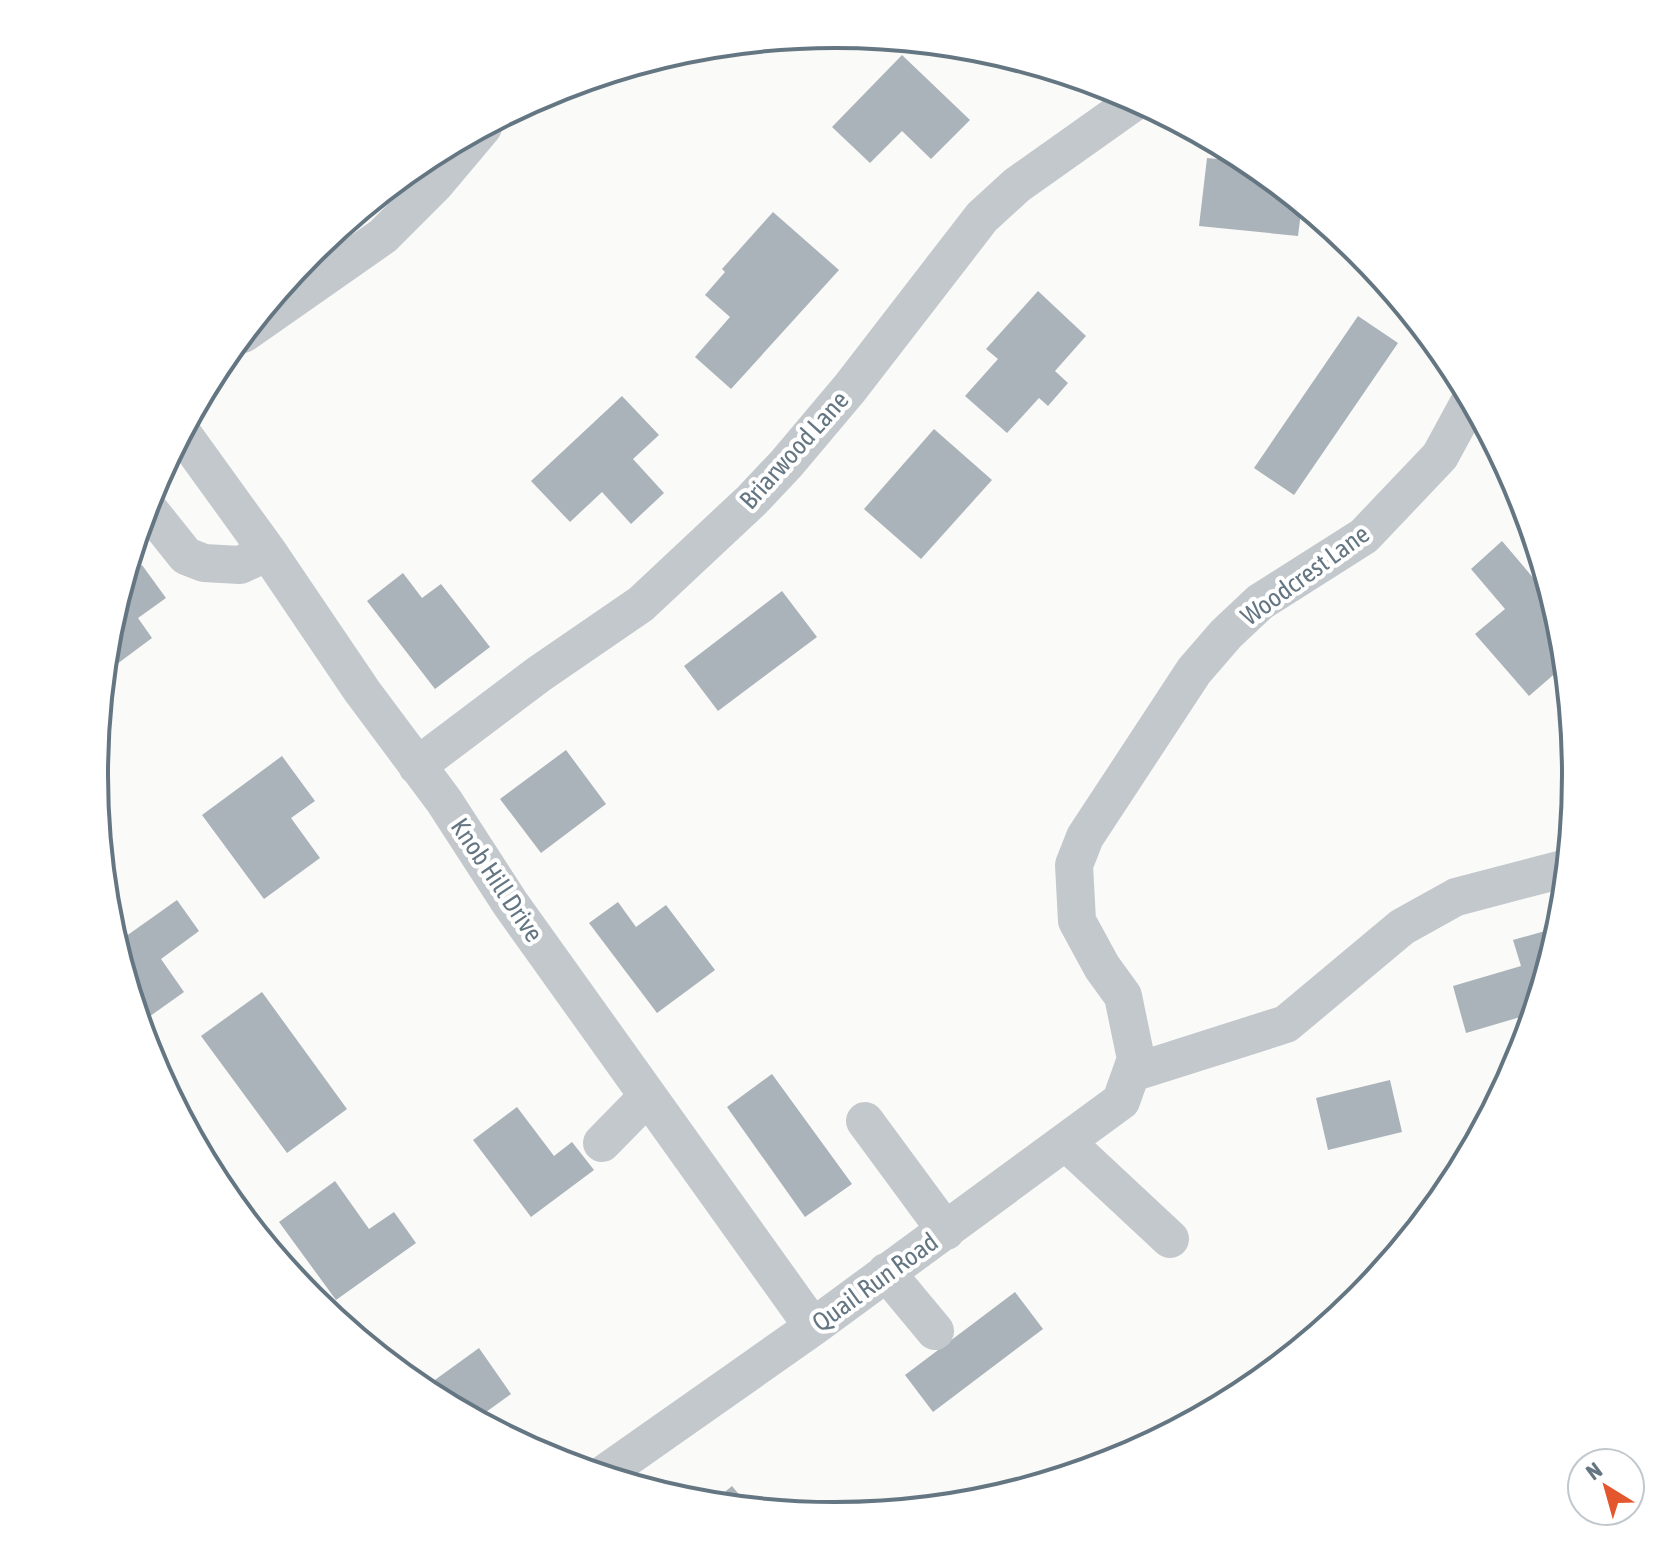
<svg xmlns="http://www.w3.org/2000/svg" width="1670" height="1551" font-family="'Asap Condensed',sans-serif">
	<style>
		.building { fill: #aab3b9 }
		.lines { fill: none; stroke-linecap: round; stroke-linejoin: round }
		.minor { stroke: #c3c8cc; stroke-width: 38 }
		.labels { text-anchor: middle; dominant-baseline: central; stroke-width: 8; stroke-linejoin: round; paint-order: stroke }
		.street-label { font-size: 26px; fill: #657683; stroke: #fff }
		.rim { fill: none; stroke: #657683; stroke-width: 4 }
	</style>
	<rect width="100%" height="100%" fill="#fafaf8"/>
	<path class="building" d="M902,55L970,120L931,159L902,131L870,163L832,127Z
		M1207,158L1251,162L1302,204L1298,236L1199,226Z
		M773,212L839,270L731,389L695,357L730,317L705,295L725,272L722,269Z
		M1038,291L1086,336L1055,371L1068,383L1048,406L1039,398L1007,433L965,396L998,359L986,349Z
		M1358,316L1398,343L1294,495L1254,468Z
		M622,396L659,435L633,459L664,493L631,524L602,492L570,522L531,481Z
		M934,429L992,480L921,559L864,509Z
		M1502,541L1553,601L1562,631L1566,664L1529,696L1475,634L1505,609L1471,569Z
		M142,565L166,598L138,618L152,638L113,667L105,656L108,630L124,579Z
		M403,573L422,598L441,584L490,647L435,689L367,601Z
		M782,591L817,637L718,711L684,666Z
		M566,750L606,804L541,853L500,799Z
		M282,756L315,801L291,818L320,858L264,899L202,815Z
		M177,900L199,931L161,959L184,992L139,1024L115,944Z
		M618,902L636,927L666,905L715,970L657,1013L589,923Z
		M1552,929L1556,942L1534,1013L1466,1033L1453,986L1521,966L1513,940Z
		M262,992L347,1109L287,1153L201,1036Z
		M772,1074L852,1184L805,1217L727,1107Z
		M1390,1080L1402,1132L1328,1150L1316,1098Z
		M517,1107L554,1156L572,1142L594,1170L531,1217L473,1140Z
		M335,1181L369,1229L394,1212L416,1243L336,1300L279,1222Z
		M1015,1292L1043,1329L933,1412L905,1375Z
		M479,1348L511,1394L475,1420L421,1390Z
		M732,1486L751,1509L709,1505Z"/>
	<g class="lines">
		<path class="minor" d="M243,334L383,236L435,184L483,127
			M182,433L268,552L362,691L444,801L510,903L813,1327
			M146,506L186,556L204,563L240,565L268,552
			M417,766L539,674L641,604L752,500L786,464L850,388L982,217L1017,185L1137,100
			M1132,1073L1286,1024L1402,927L1456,897L1567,868
			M865,1121L946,1231
			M1066,1142L1170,1239
			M602,1143L648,1096
			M886,1272L935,1331
			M601,1476L813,1327L1121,1101L1136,1059L1123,996L1102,967L1077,921L1074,865L1085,837L1194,671L1226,634L1260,602L1364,536L1440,456L1471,399"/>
	</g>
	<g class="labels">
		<g class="street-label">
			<text transform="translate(794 450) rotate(-48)">Briarwood Lane</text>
			<text transform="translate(1305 575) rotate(-36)">Woodcrest Lane</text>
			<text transform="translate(497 880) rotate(56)">Knob Hill Drive</text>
			<text transform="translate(875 1282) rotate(-36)">Quail Run Road</text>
		</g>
	</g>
	<path d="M0 0H1670V1551H0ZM108 775a727 727 0 1 1 1454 0a727 727 0 1 1-1454 0Z" fill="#fff" fill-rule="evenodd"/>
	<path class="rim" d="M108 775a727 727 0 1 1 1454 0a727 727 0 1 1-1454 0Z"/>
	<g transform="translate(1606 1487) rotate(323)"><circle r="38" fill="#ffffff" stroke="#c1c8cd" stroke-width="2"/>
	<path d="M0-6L14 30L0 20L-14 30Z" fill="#e4572e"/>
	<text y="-12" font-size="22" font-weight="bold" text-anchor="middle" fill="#657683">N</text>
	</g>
</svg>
